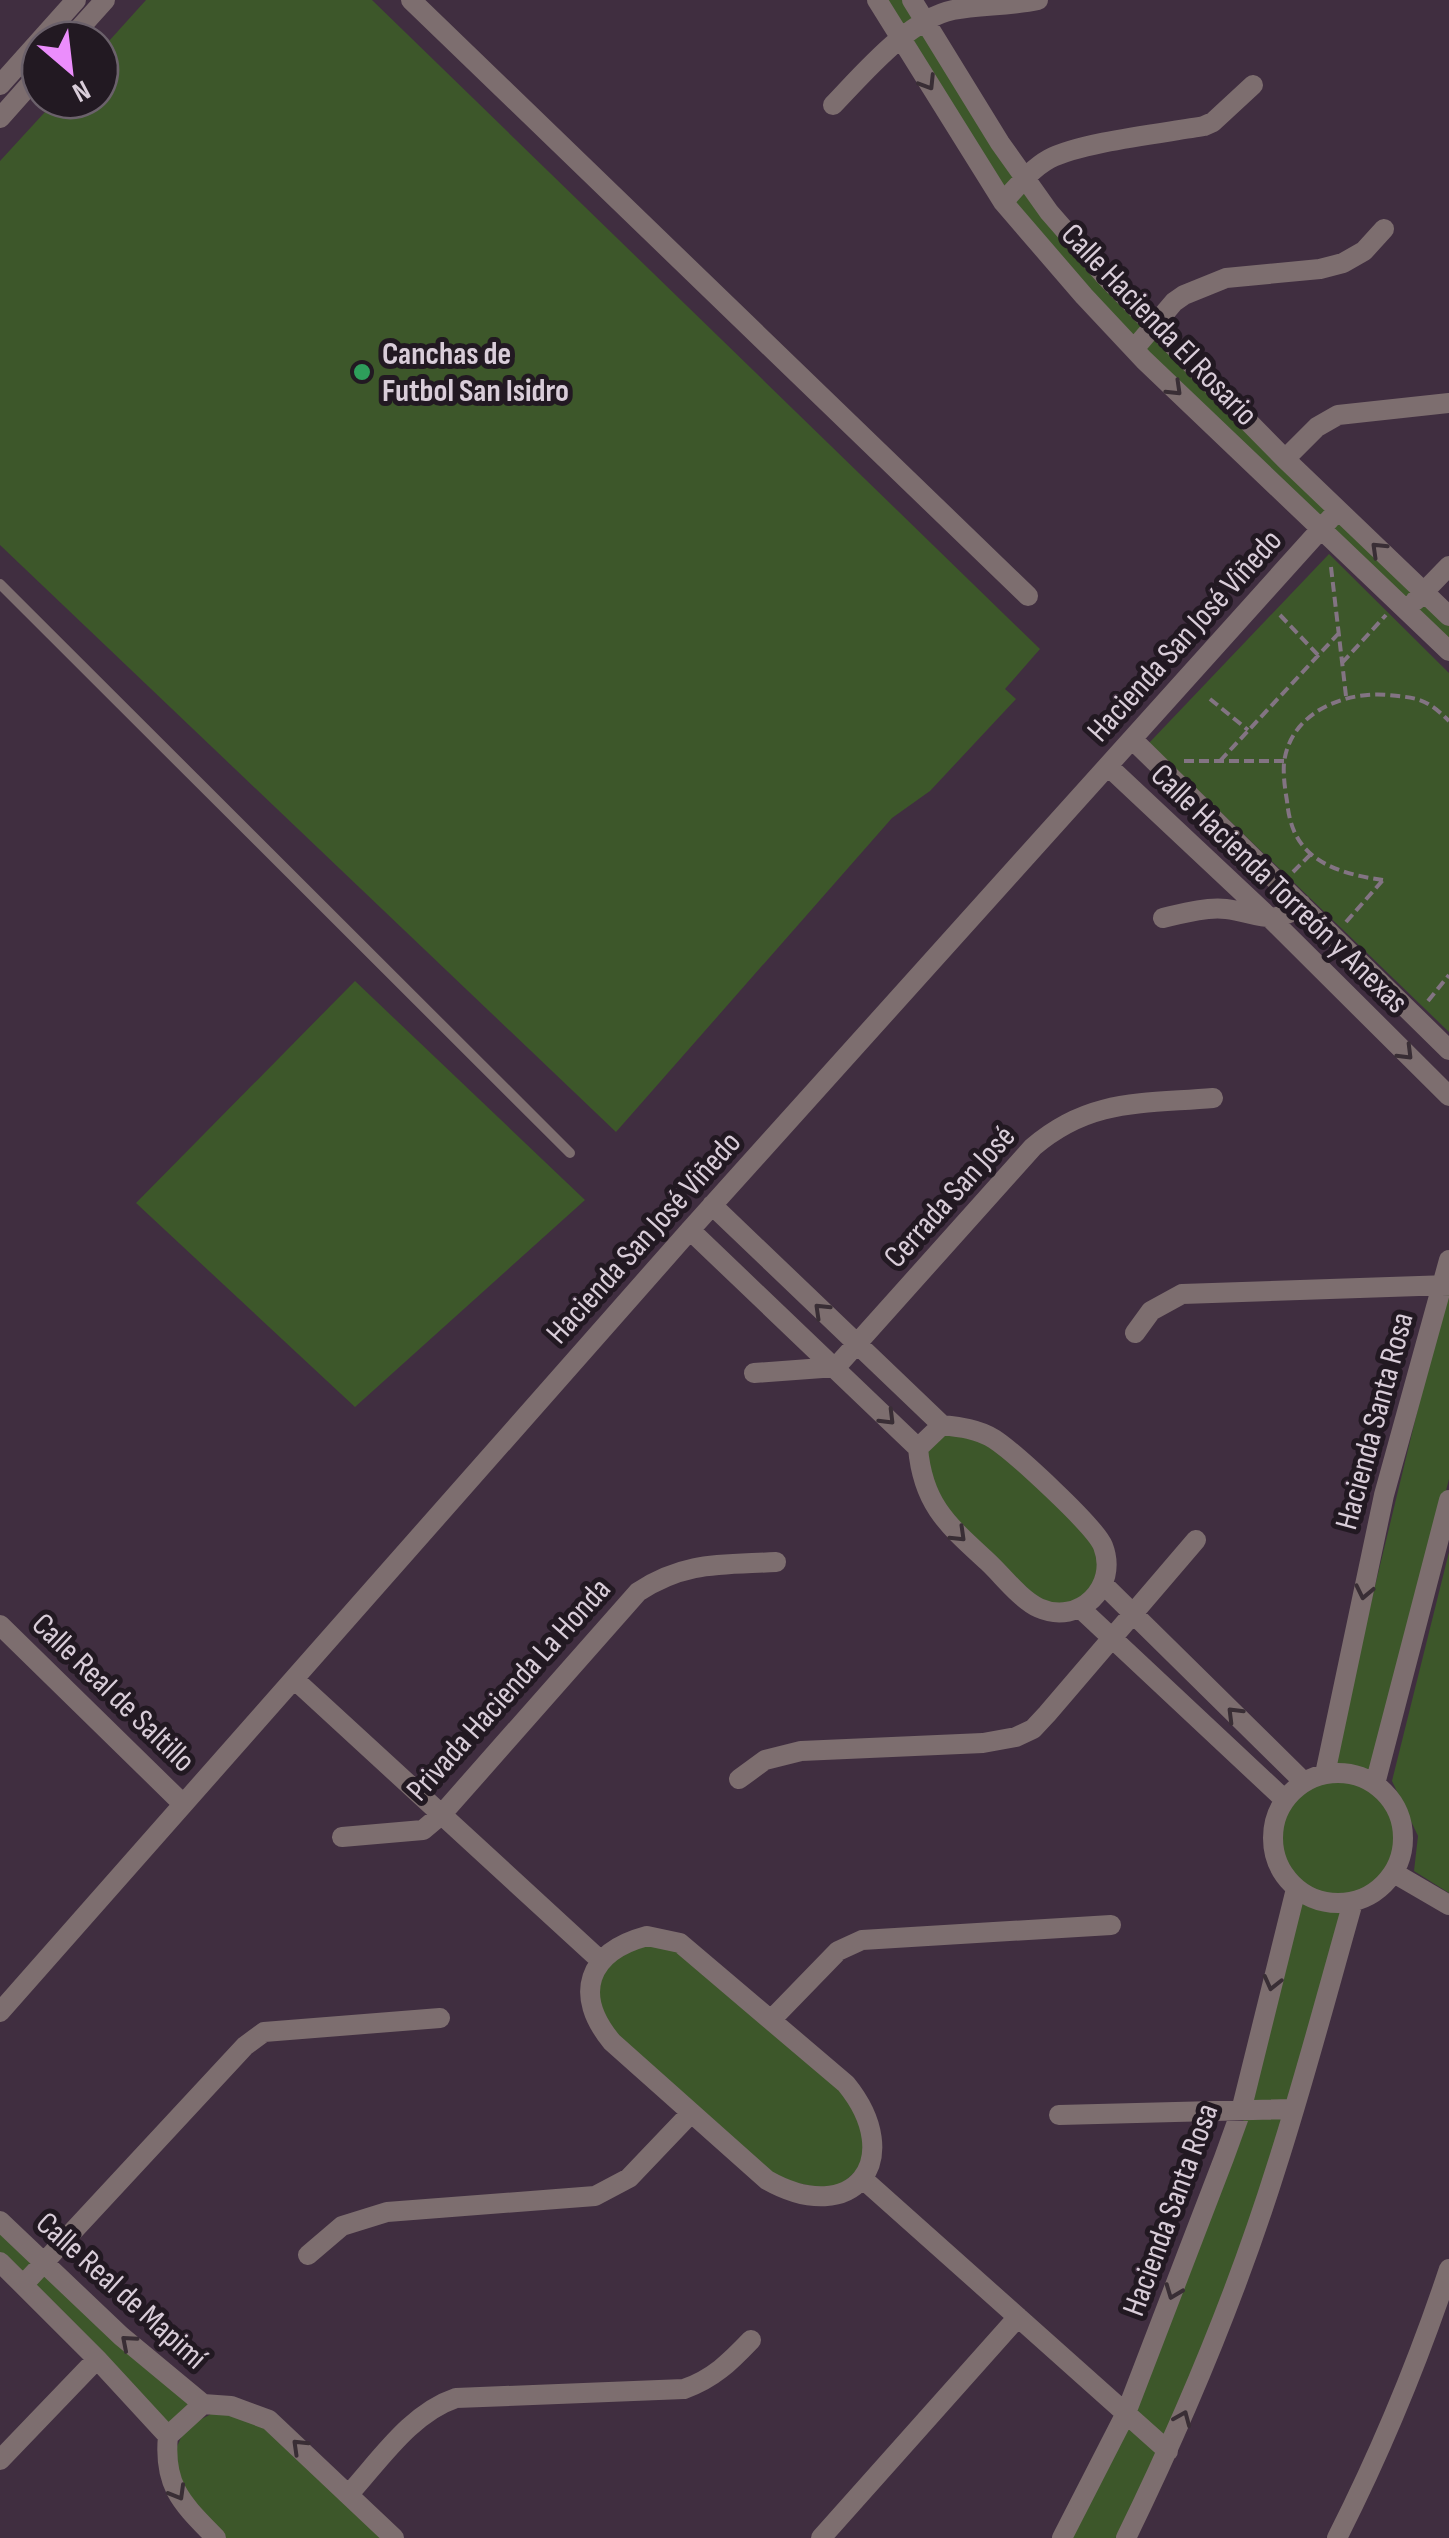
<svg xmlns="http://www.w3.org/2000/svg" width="1449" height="2538" font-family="'Sofia Sans Condensed',sans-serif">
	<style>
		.green { fill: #3d572a }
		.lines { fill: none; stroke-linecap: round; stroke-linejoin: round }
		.path { stroke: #837483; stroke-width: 4; stroke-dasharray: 10 5; stroke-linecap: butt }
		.lane { stroke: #7d6e6f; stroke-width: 10 }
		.street { stroke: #7d6e6f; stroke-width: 20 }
		.oneway { stroke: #392e35 }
		.leisure-dot { fill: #2e9e5b; stroke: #221922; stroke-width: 4 }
		.labels { text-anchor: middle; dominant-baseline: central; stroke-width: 10; stroke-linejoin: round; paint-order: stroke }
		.street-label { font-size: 32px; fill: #d9cdd9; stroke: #221922 }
		.poi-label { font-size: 32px; font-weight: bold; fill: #d9cdd9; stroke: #221922; text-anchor: start }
	</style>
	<rect width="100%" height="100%" fill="#402e40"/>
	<path class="green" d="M146,0H372L1040,649L1005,689L1016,699L930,791L892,818L616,1132L0,545V161L56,100H100V51Z
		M881,0H908L1017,178L1449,622V644L1144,352L1022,219Z
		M1329,554L1449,673V1032L1149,743Z
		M355,981L585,1200L355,1407L136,1203Z
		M1449,1280V1479L1373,1776L1344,1766L1331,1768Z
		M960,1432L994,1443L1102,1552L1100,1580L1076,1604L1040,1603L935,1499L925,1451L939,1436Z
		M1449,1552V1893L1414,1871L1418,1836L1392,1781Z
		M1281 1839a59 59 0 1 1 118 0a59 59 0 1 1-118 0Z
		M1299,1897C1315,1905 1329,1913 1347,1907L1288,2103L1248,2106Z
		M626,1946L677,1947L845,2089L864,2114V2163L835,2191L769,2177L599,2018L598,1976Z
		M1286,2114L1226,2297L1167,2443L1134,2411L1244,2119Z
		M0,2216L194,2402L166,2428L0,2256Z
		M215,2412L269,2424L388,2538H223L185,2500L173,2455L186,2427Z
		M1128,2420L1162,2452L1118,2538H1066Z"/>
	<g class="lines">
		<path class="path" d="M1331,567L1346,696
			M1280,615L1318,655
			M1342,663L1386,615
			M1210,699L1248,730
			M1184,761H1284
			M1220,761L1338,634
			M1293,872L1311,854
			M1383,880C1359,877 1330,870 1312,855C1295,841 1289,822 1287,801C1285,789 1283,775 1284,763C1290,712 1345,691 1388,695C1419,698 1427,699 1449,721
			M1346,922L1383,880
			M1428,1001L1449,975"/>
		<path class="lane" d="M0,584L570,1153"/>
		<path class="street" d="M411,0L1028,596
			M877,0L1003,202L1084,296L1144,360L1449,651
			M912,0L1000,143L1049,212L1104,275L1285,459L1449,616
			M69,40L105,0
			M0,85L76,0
			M833,105C863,74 909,19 953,10C981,5 1010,6 1038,0
			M0,118L40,73
			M1003,202C1017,187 1031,169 1049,159C1081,142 1165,133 1204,126L1213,122L1253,85
			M1134,349L1174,302L1184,295L1226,278L1320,269L1343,263L1364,251L1384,229
			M1285,459L1317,427L1338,415L1449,403
			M1415,601L1449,566
			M1133,740L1449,1050
			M1109,767L1272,920L1449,1096
			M1163,918C1184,913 1205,907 1226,909C1256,912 1276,929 1301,904
			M712,1205L942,1425C960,1427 978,1429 994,1439C1014,1452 1095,1526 1103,1546C1119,1587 1079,1626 1039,1608C1020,1599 1003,1576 988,1562C948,1525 923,1505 918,1448L942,1425
			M690,1230L918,1448
			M1135,1333L1151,1311L1182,1294L1449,1285
			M754,1373L836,1367L1033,1147C1090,1098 1143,1104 1213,1098
			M1104,1585L1304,1782
			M1081,1609L1285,1800
			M0,1625L183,1804
			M294,1679L601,1961
			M1273 1838a65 65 0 1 1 130 0a65 65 0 1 1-130 0Z
			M1325,1774L1384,1495L1449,1260
			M739,1779L765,1760L801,1751L983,1743L1016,1737L1033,1729L1047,1714L1196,1540
			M1375,1784L1449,1500
			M342,1837L423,1830L442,1814L638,1592C685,1561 722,1565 776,1562
			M1394,1873L1449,1905
			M647,1936L680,1943L846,2084C907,2159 854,2229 767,2180L612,2042C573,1995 587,1952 647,1936Z
			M0,2012L690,1230L1338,510
			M771,2020L838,1951L862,1940L1111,1925
			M1059,2115L1293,2109
			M863,2179L1168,2451
			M0,2221L121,2336L203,2404
			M308,2255L342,2226L387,2212L595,2196L629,2178L691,2113
			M0,2262L97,2359L168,2436
			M23,2285L245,2046L264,2032L440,2018
			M0,2460L97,2359
			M349,2494C380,2460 411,2413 456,2398L684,2389C713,2379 730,2362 751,2340
			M216,2538C183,2504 163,2487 168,2436L203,2404L231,2406L269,2420L394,2538
			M821,2538L1018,2317
			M1062,2538L1126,2413L1224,2158L1241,2111L1296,1889
			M1126,2538C1185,2417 1237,2293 1277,2165C1305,2078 1328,1990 1353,1902
			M1337,2538C1381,2451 1418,2362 1449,2269"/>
	</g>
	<defs><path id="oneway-chevron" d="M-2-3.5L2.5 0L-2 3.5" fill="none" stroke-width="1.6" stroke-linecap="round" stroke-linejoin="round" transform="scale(2.5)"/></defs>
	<g class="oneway">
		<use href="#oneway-chevron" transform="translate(928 83) rotate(58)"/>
		<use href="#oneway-chevron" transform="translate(1175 389) rotate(44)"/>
		<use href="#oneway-chevron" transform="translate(1378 549) rotate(-136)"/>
		<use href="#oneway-chevron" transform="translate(1406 1053) rotate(45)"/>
		<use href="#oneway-chevron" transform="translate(821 1310) rotate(-136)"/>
		<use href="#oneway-chevron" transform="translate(888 1418) rotate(45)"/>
		<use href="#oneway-chevron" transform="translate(959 1535) rotate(44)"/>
		<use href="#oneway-chevron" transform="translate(1364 1592) rotate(102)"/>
		<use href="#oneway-chevron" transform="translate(1234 1714) rotate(-135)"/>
		<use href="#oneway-chevron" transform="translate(1272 1983) rotate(104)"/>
		<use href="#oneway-chevron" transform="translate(1173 2292) rotate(111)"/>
		<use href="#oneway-chevron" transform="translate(128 2342) rotate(-139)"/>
		<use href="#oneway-chevron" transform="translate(1183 2418) rotate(-67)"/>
		<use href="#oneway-chevron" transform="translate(299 2446) rotate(-136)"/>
		<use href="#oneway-chevron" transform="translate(178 2493) rotate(60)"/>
	</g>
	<circle class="leisure-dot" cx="362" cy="372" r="10"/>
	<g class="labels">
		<g class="street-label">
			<text transform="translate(1159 325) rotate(46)">Calle Hacienda El Rosario</text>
			<text transform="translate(1185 636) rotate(-48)">Hacienda San José Viñedo</text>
			<text transform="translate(1279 889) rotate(44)">Calle Hacienda Torreón y Anexas</text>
			<text transform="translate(950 1197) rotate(-48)">Cerrada San José</text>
			<text transform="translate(644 1238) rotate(-48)">Hacienda San José Viñedo</text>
			<text transform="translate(1375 1421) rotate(-75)">Hacienda Santa Rosa</text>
			<text transform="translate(509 1690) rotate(-48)">Privada Hacienda La Honda</text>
			<text transform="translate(113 1693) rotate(44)">Calle Real de Saltillo</text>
			<text transform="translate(1171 2210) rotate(-70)">Hacienda Santa Rosa</text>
			<text transform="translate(121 2291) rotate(42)">Calle Real de Mapimí</text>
		</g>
		<g class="poi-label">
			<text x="382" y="354">Canchas de<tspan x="382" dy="37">Futbol San Isidro</tspan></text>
		</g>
	</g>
	<g transform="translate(70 70) rotate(152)"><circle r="48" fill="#221922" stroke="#6b616b" stroke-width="2.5"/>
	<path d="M0-8L18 38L0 25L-18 38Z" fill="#eb8dfc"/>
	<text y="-15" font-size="28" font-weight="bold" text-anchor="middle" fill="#d9cdd9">N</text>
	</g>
</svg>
